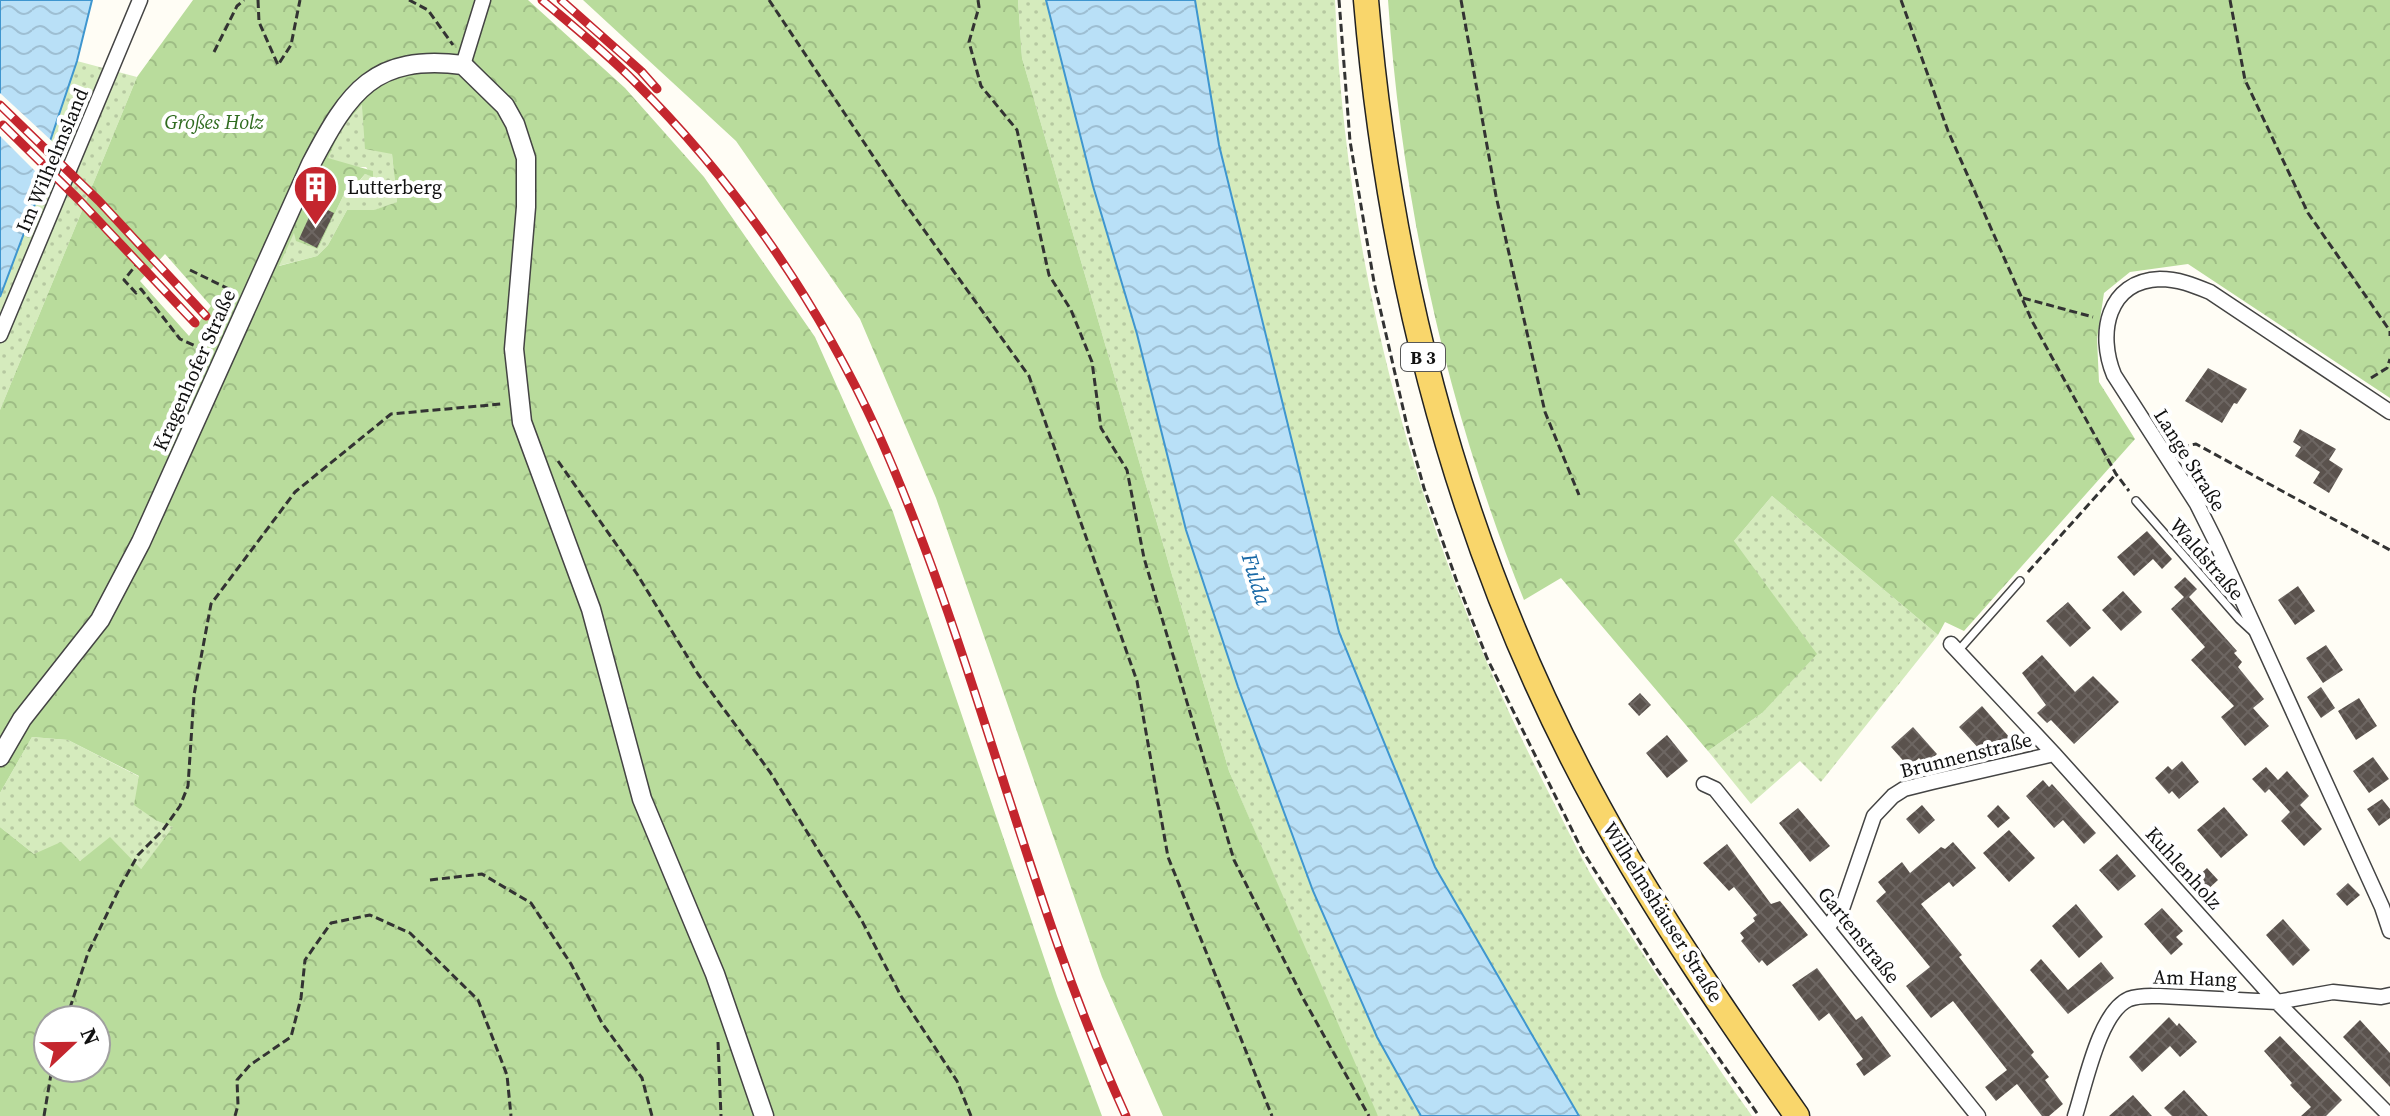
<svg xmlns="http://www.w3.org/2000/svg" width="2390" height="1116" font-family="'Source Serif 4',serif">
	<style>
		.grass { fill: url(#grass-dots) }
		.forest { fill: url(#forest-crowns); fill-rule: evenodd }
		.water { fill: url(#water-waves); stroke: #3f96cf; stroke-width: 2 }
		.pier { fill: #fffdf5 }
		.building { fill: url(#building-cross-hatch) }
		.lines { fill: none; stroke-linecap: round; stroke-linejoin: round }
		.service-casing { stroke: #444; stroke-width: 10 }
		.minor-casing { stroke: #444; stroke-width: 17 }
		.tertiary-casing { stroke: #444; stroke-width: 21 }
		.primary-casing { stroke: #222; stroke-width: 27 }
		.path { stroke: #333; stroke-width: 3; stroke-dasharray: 8 4; stroke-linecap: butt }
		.service { stroke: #fff; stroke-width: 7 }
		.minor { stroke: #fff; stroke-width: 14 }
		.tertiary { stroke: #fff; stroke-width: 18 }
		.primary { stroke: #f9d66b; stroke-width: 24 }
		.rail-casing { stroke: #c4262e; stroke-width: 9 }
		.rail { stroke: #fff; stroke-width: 6; stroke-dasharray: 18; stroke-linecap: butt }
		.labels { text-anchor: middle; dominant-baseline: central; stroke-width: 8; stroke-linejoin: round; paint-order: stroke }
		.shield { fill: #fff; stroke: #585858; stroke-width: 2 }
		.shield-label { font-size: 18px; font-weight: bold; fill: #111 }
		.park-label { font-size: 20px; font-style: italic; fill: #2f6b1f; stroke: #fff }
		.street-label { font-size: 20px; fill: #111; stroke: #fff }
		.poi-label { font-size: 20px; fill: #111; stroke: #fff; text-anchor: start }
		.water-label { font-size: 22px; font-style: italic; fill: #1768a6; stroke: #fff }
	</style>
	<defs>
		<pattern id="grass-dots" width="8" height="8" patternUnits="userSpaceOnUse" patternTransform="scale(2)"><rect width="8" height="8" fill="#d5ebbd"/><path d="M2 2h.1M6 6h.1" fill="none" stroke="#b6c8a1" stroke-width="1.8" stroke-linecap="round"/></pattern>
		<pattern id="forest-crowns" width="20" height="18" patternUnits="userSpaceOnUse" patternTransform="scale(2)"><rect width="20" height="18" fill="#b9dc9c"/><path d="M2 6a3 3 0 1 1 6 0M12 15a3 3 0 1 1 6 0" fill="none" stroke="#9ebc85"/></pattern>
		<pattern id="water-waves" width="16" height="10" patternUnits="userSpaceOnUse" patternTransform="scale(2)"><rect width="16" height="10" fill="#b9e0f7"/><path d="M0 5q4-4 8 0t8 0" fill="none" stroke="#9ebfd3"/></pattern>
		<pattern id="building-cross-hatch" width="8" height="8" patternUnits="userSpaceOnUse" patternTransform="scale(2)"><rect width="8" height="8" fill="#5a524d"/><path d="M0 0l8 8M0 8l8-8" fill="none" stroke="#6d6662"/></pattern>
	</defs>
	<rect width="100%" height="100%" fill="#fffdf5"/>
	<path class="grass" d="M1018,0H1046L1093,186L1137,334L1186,530L1313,891L1377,1037L1421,1116H1378L1372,1106L1229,771L1022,58Z
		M1195,0H1335C1346,278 1422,551 1551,797C1564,822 1576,848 1590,873C1607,901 1626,927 1643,954C1679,1009 1714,1063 1752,1116H1579L1435,867L1339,632L1219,145Z
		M77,61L137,77L0,410V297L38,196V177Z
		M363,104L392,154L397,202L375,210H347L328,245L317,256L278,266L294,232L318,249L346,190L352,191L365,174L372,176L366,167H353L327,158L341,129Z
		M1772,496L1938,635L1821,782L1800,761L1751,804L1708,751L1762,713L1734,541Z
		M32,737L68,740L140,777L157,821L174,827L141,869L34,854L0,827V793Z"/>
	<path class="forest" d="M193,0H528L625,88L704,177L815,337L893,512L1057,996L1102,1116H0V827L34,854L61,842L80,861L110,837L141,869L173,827L157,821L134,805L139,776L68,740L32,737L0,793V410L137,77ZM362,105L365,149L392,154L397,202L374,210H347L328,245L317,256L279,266L294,233L296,241L318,249L346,190L351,191L365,174L373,177V171L328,158L341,129ZM165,254L211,306L189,336L140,281ZM48,1020H96V1068H48Z
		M583,0H1018L1022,58L1229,771L1378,1116H1163L1102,977L936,498L860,319L736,141Z
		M1388,0H2390V398L2188,264L2130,272L2104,293L2097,339L2099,382L2135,439L1964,631L1945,622L1938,635L1772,496L1734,541L1817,654L1762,713L1708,751L1561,578L1524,600C1447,410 1402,204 1388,0Z"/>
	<path class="water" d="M0,0H92L77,61L38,177V196L0,297Z
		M1046,0H1195L1219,145L1339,632L1435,867L1579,1116H1421L1377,1037L1313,891L1238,687L1186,530L1137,334L1093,186Z"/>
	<path class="pier" d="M0,93L54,143L42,178L0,136Z"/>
	<path class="building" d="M315,204L334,213L317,248L299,239Z
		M2208,368L2247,389L2237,404L2234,403L2222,423L2185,401Z
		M2300,429L2336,449L2329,460L2343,469L2329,493L2313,483L2320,472L2295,456L2301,447L2293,442Z
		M2147,531L2172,559L2162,569L2153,559L2134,576L2117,557Z
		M2185,577L2197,589L2189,597L2237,651L2234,653L2242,662L2238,667L2264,699L2253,708L2269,726L2245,746L2221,717L2234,706L2191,660L2205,647L2171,609L2184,597L2174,587Z
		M2298,586L2315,611L2295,625L2278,600Z
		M2123,591L2142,612L2121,631L2102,610Z
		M2068,602L2091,628L2070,647L2046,621Z
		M2326,645L2343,670L2323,683L2306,658Z
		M2042,655L2075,692L2093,676L2119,702L2074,744L2051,720L2047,723L2037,713L2046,705L2022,673Z
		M2321,687L2335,708L2321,718L2307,697Z
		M1640,693L1651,705L1639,716L1628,704Z
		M2359,698L2377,726L2356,740L2338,711Z
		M1982,706L2010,738L1998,749L1992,743L1982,752L1959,727Z
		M1913,727L1937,754L1925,765L1919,758L1909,767L1891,747Z
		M1667,735L1688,761L1667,778L1646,753Z
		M2373,757L2389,779L2369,793L2353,771Z
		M2182,761L2199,782L2179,799L2172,791L2169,794L2155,778L2168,766L2172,770Z
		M2266,767L2278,780L2287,771L2309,796L2300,805L2322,829L2304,846L2281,821L2290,812L2269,789L2265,793L2252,779Z
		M2043,780L2049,787L2052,784L2096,833L2084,844L2063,820L2054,828L2026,796Z
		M2382,799L2390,809V818L2379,826L2367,809Z
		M1922,805L1935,820L1919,834L1906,819Z
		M1998,805L2010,818L1998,828L1987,816Z
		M2224,807L2248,835L2221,858L2197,830Z
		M1798,808L1830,846L1810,862L1779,823Z
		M2009,830L2035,858L2009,882L1983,853Z
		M1953,842L1976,868L1953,887L1949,882L1921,904L1962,955L1959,957L2034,1052L2031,1055L2049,1077L2045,1080L2063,1104L2049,1116H2042L2017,1084L1996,1101L1985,1087L2007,1070L1953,1001L1931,1018L1906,986L1930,967L1876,901L1886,892L1878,882L1902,862L1910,873L1941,847L1945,849Z
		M1727,844L1771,904L1780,901L1808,935L1767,966L1762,960L1759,963L1741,941L1744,938L1740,933L1755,921L1753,918L1757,915L1734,887L1729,891L1703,863Z
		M2117,854L2136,876L2118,891L2099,870Z
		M2207,868L2218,880L2206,891L2195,879Z
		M2348,883L2360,895L2347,906L2336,894Z
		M2076,904L2103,937L2079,958L2052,926Z
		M2162,908L2183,931L2176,937L2183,944L2171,955L2144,924Z
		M2283,919L2310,950L2293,966L2266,935Z
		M2041,959L2068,990L2101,962L2114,978L2068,1014L2030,970Z
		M1817,968L1856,1020L1862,1016L1891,1056L1864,1076L1856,1064L1863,1059L1829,1013L1819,1021L1792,985Z
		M2169,1017L2177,1026L2179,1023L2197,1042L2180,1057L2170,1046L2142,1072L2129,1057Z
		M2360,1020L2390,1053V1087L2343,1037Z
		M2280,1036L2342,1100L2326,1116H2301L2311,1107L2290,1085L2292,1083L2264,1051Z
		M2184,1090L2208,1116H2172L2164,1108Z
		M2133,1095L2152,1116H2109Z"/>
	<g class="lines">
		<defs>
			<path id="service" d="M2136,501L2239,619L2252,631
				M1958,651L2020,581"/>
			<path id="minor" d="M463,65L483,0
				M0,335L140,0
				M2390,412L2210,292C2193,285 2178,279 2160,279C2107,281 2097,334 2114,375L2197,504L2215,540L2382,907L2390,931
				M1951,644L2054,754L2277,1002L2390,1116
				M1704,784L1715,789L1978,1116
				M1828,927L1843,906L1874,816L1893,796L1904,789L1932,782L2054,754
				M2075,1116C2085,1086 2099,1012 2129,999C2139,995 2149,996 2160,996L2277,1002L2333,992L2381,997L2390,995"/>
			<path id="tertiary" d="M0,757L22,719L100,620L141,542L311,164C349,91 374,54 463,65L505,106L515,124L526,158V207L514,349L522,422L591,609L642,799L715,974L764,1116"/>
			<path id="primary" d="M1366,0C1390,284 1461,557 1599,808C1658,916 1727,1016 1797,1116"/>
		</defs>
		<use href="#service" class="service-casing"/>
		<use href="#minor" class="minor-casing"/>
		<use href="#tertiary" class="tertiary-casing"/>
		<use href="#primary" class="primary-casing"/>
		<path class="path" d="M258,0L259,22L278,65L291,45L300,0
			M409,0L428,10L453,45
			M769,0L901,198L1029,376L1137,681L1168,857L1272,1116
			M978,0L979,7L969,42L981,86L1017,130L1049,275L1071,310L1092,362L1101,428L1127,470L1144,558L1234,860L1304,1000L1369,1116
			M1339,0L1350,141L1374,282L1408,430L1424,488L1456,579L1487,658L1582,850L1656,968L1759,1116
			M1461,0L1496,196L1545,412L1579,495
			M1901,0L1948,131L2032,321L2116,474L2129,491
			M2230,0L2245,80L2308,213L2390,331V336
			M214,52L237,6L244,0
			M140,260L124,280L136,293L141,289L180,339L207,351
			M190,270L233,291
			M2023,298L2093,317
			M2371,378L2387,368L2390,359
			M2181,447L2196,444L2390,550
			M558,461L637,574L698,674L770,772L862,921L901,996L957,1081L971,1116
			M2028,572L2116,474
			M430,880L482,874L531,903L571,964L602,1023L642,1078L652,1116
			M66,1020L88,953L121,885L138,855L163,830L180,806L188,786L194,695L211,604L295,492L391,414L501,404
			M718,1042L721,1116
			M44,1116L52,1068
			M235,1116L238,1105L237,1080L250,1065L291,1037L301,998L305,960L331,923L370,915L410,933L478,1000L507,1075L511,1116"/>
		<use href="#service" class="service"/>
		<use href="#minor" class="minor"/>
		<use href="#tertiary" class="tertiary"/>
		<use href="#primary" class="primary"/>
		<defs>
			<path id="rail" d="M542,0C573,26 605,52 634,81C735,181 819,304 878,433C977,654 1025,895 1126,1116
				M561,0L641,71L657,89
				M0,105L99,201L206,316
				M3,125L79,200L195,323"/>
		</defs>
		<use href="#rail" class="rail-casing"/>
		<use href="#rail" class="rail"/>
	</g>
	<defs>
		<symbol id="building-pin" viewBox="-11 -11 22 30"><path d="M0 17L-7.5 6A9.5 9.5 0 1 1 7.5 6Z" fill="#c4262e" stroke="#fff"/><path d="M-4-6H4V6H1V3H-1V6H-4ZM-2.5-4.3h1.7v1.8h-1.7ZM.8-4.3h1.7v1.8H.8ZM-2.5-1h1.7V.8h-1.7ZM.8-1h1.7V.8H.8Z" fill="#fff"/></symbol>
	</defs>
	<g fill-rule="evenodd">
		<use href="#building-pin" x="290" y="162" width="51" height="69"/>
	</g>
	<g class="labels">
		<rect class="shield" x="1401" y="343" width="44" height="28" rx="6"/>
		<g class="shield-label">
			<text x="1423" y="357">B 3</text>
		</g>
		<g class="park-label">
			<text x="214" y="122">Großes Holz</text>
		</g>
		<g class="street-label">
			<text transform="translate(52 160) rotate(-67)">Im Wilhelmsland</text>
			<text transform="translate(194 370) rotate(-66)">Kragenhofer Straße</text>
			<text transform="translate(2190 460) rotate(58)">Lange Straße</text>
			<text transform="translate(2207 559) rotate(49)">Waldstraße</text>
			<text transform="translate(1966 755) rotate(-14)">Brunnenstraße</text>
			<text transform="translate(2184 868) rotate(48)">Kuhlenholz</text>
			<text transform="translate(1663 912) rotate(58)">Wilhelmshäuser Straße</text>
			<text transform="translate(1859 935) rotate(51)">Gartenstraße</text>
			<text transform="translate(2195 978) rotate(2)">Am Hang</text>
		</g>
		<g class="poi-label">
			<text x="347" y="187">Lutterberg</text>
		</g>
		<g class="water-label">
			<text transform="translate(1257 579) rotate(73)">Fulda</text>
		</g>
	</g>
	<g transform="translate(72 1044) rotate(68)"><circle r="38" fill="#ffffff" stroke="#a0a0a0" stroke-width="2"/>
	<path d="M0-6L14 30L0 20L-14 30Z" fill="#c4262e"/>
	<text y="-12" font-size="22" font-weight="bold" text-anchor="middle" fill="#111111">N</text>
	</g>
</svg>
